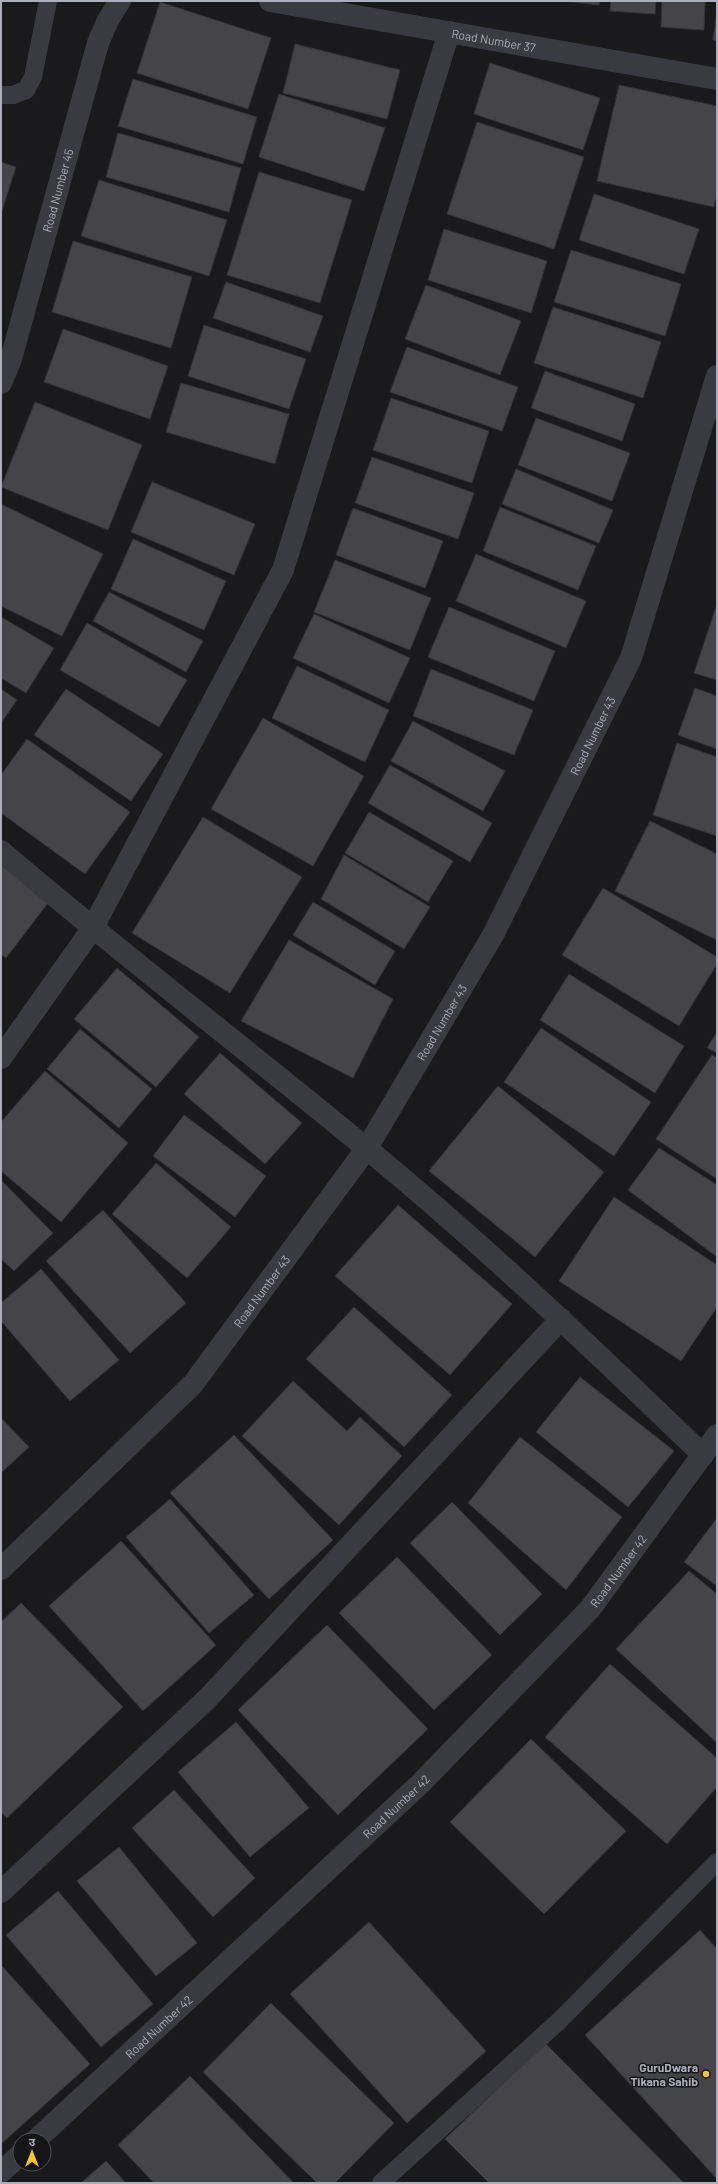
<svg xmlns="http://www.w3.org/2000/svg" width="718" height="2184" font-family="Barlow,'Noto Sans Devanagari',sans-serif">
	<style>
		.building { fill: #444449; stroke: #343338 }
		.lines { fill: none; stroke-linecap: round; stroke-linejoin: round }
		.lane { stroke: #3a3b41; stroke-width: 18 }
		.street { stroke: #3a3b41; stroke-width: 22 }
		.poi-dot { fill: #f3c33a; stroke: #151417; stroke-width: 1.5 }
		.labels { text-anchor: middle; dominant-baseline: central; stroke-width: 3; stroke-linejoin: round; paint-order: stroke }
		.street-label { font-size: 12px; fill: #acafbb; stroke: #151417 }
		.poi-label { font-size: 12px; font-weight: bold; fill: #acafbb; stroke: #151417; text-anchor: end }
	</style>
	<rect width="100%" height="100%" fill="#1a191c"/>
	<path class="building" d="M562,1H600L599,5Z
		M611,1H656L655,14L610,11Z
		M662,1H705L704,30L661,27Z
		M160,2L271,38L248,109L137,73Z
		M717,12V41L713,40Z
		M295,44L400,70L387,119L283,93Z
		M490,63L600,98L583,150L474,114Z
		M133,79L257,117L243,164L118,126Z
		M619,85L717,106V192L714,207L597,181Z
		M279,94L385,128L364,191L259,157Z
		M477,122L584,157L554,249L447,214Z
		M118,133L241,168L229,212L106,177Z
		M1,162L16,167L1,214Z
		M259,172L352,200L320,303L227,275Z
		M99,180L227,220L209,276L81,236Z
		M594,194L699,229L684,274L579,240Z
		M444,229L547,261L531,313L428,280Z
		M73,241L192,277L171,348L52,312Z
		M571,250L681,284L665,336L554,302Z
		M226,282L323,316L310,352L213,318Z
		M426,285L521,321L500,375L405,339Z
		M553,307L661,342L643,398L534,363Z
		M204,325L306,359L289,409L188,376Z
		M63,329L168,366L150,419L44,382Z
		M407,347L518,387L502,431L390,392Z
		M545,371L635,404L622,441L531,408Z
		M181,383L289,414L275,464L166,432Z
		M391,398L489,431L472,483L373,450Z
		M35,402L142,445L108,530L1,487Z
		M536,418L630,453L612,501L518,465Z
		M372,457L474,493L458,539L355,503Z
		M516,469L613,510L599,543L502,504Z
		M152,482L255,524L234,575L131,532Z
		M1,504L103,554L62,636L1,606Z
		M500,507L596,546L578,590L483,551Z
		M353,508L443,541L425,588L336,555Z
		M133,539L226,581L204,630L111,589Z
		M476,554L586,601L566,648L456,601Z
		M335,560L431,598L410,650L314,612Z
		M109,592L203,641L186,672L93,621Z
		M717,604V680L694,673Z
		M449,607L555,651L534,701L428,657Z
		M314,614L410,658L389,703L293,658Z
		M1,617L54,648L26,693L1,678Z
		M87,623L187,680L159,727L60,670Z
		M297,666L389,710L365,762L272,718Z
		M431,669L533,710L514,755L413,716Z
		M695,688L717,696V749L678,735Z
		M1,689L17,700L1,723Z
		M66,689L163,754L131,801L34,735Z
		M263,718L364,776L313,866L211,809Z
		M413,721L505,771L483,811L391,761Z
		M27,739L130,812L85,874L1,813V775Z
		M677,743L717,757V836L653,815Z
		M390,765L492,823L470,862L368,803Z
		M369,812L453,861L428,902L345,853Z
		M203,817L302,877L230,993L132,933Z
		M650,821L717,854V940L615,891Z
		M344,855L430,907L404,949L321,899Z
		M1,860L51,899L6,958L1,954Z
		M603,888L717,957V964L679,1026L562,955Z
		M313,902L395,951L375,985L293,935Z
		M289,940L393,999L353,1078L241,1021Z
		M117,968L199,1037L156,1087L74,1019Z
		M569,974L684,1046L655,1093L540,1020Z
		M541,1028L651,1102L614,1156L504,1082Z
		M80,1029L152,1089L119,1128L47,1069Z
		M717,1032V1053L707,1048Z
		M220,1053L302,1123L265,1164L184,1094Z
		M712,1055L717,1058V1179L656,1139Z
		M45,1071L128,1143L61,1222L1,1171V1122Z
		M498,1086L604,1172L535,1257L429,1171Z
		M184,1115L266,1176L235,1217L153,1156Z
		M659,1148L717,1185V1257L628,1190Z
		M156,1163L231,1227L187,1278L112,1214Z
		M1,1180L53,1233L14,1271L1,1259Z
		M614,1197L717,1265V1307L681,1361L559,1281Z
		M398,1205L512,1304L450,1375L335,1276Z
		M103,1210L186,1303L130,1353L46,1261Z
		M41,1269L119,1360L70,1401L1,1321V1303Z
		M354,1307L452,1395L404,1447L306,1359Z
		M580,1377L674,1451L628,1507L536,1432Z
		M293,1381L347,1431L360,1417L402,1456L339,1525L242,1436Z
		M1,1418L29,1447L1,1473Z
		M234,1435L333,1540L269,1599L170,1493Z
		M520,1437L622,1517L566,1590L468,1503Z
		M170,1499L254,1595L209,1633L126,1537Z
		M452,1502L542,1594L500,1635L410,1543Z
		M717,1518V1586L684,1562Z
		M121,1541L216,1645L143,1711L49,1606Z
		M397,1557L492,1655L434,1710L339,1613Z
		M689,1571L717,1594V1743L616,1649Z
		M21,1603L123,1707L7,1818L1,1812V1622Z
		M327,1625L428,1729L338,1815L238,1710Z
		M610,1664L717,1758V1787L667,1844L545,1737Z
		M236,1722L309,1808L250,1857L178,1772Z
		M531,1739L626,1831L544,1914L450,1822Z
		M174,1790L255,1878L213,1917L132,1828Z
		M119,1847L197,1943L156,1976L77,1881Z
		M58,1891L153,2004L101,2047L6,1935Z
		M369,1922L486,2051L407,2123L290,1994Z
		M700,1930L717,1949V2179L585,2035Z
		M2,1966L90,2064L1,2144V1967Z
		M271,2003L394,2123L335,2183H317L203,2072Z
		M545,2043L684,2183H489L445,2139Z
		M190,2076L294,2183H154L118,2145Z
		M106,2161L126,2183H81Z"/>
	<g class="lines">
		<path class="lane" d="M1,95H13L26,90L33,77L48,1
			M381,2183L559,2021L717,1862"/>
		<g class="street">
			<path id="s1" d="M270,1L717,79"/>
			<path id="s2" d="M1,383L11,359L98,43L108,20L120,1"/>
			<path d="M1,851C120,953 245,1048 366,1148C483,1244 593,1349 703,1455"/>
			<path d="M1,1058L92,929L283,570L449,32"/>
			<path id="s3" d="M1,1569L193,1384L367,1148L493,935L631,658L717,376"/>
			<path d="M1,1892L207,1699L561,1319"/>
			<path id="s4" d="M36,2140L420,1784L590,1609L717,1435"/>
			<path d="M1,2172L20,2155"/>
		</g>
	</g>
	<circle class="poi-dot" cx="706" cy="2074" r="4"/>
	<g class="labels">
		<g class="street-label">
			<text stroke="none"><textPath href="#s1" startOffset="227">Road Number 37</textPath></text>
			<text stroke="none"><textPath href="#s2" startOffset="201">Road Number 45</textPath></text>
			<text stroke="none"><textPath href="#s3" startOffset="1030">Road Number 43</textPath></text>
			<text stroke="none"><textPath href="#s3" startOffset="706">Road Number 43</textPath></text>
			<text stroke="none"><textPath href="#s3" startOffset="382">Road Number 43</textPath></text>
			<text stroke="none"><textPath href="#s4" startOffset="815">Road Number 42</textPath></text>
			<text stroke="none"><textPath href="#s4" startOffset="491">Road Number 42</textPath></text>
			<text stroke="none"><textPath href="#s4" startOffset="167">Road Number 42</textPath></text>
		</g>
		<g class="poi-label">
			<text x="698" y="2067">GuruDwara<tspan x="698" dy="14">Tikana Sahib</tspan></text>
		</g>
	</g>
	<rect width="718" height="2184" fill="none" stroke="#acafbb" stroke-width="4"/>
	<g transform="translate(32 2152)"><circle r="19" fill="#151417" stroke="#515259"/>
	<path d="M0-3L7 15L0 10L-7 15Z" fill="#f3c33a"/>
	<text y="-6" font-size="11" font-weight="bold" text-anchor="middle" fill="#acafbb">उ</text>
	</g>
</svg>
